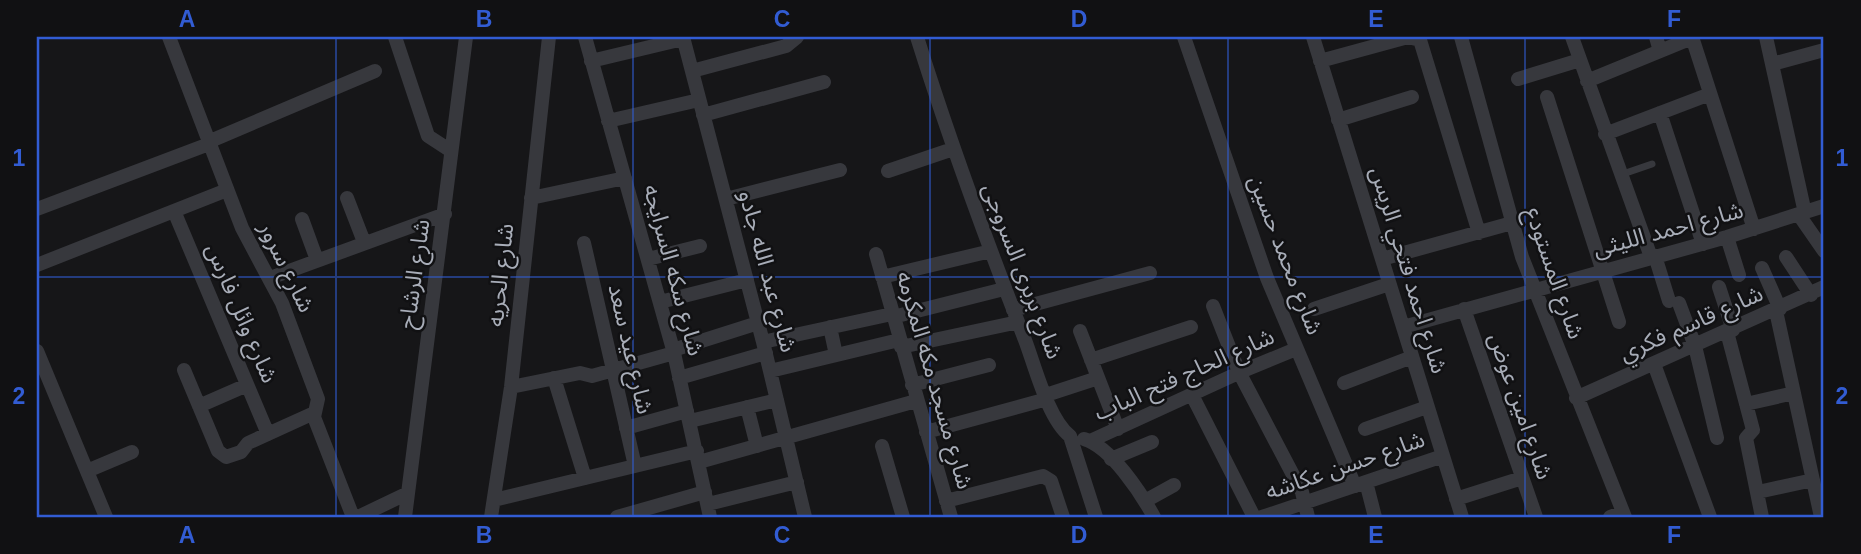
<svg xmlns="http://www.w3.org/2000/svg" width="1861" height="554" font-family="Helvetica,'Noto Sans Arabic',sans-serif">
	<style>
		.lines { fill: none; stroke-linecap: round; stroke-linejoin: round }
		.service { stroke: #37383d; stroke-width: 7 }
		.minor { stroke: #37383d; stroke-width: 14 }
		.grid { fill: none; stroke: #325cd3; stroke-width: 2; stroke-opacity: 0.55 }
		.labels { text-anchor: middle; dominant-baseline: central; stroke-width: 5; stroke-linejoin: round; paint-order: stroke }
		.street-label { font-size: 23px; fill: #a8adb8; stroke: #111113 }
		.neatline { fill: none; stroke: #325cd3; stroke-width: 2.5 }
		.grid-label { font-size: 23px; text-anchor: middle; font-weight: bold; fill: #325cd3 }
	</style>
	<rect width="100%" height="100%" fill="#161618"/>
	<g class="lines">
		<path class="service" d="M1620,175L1652,164"/>
		<path class="minor" d="M169,37L242,228L282,303L318,399L314,417L353,517
			M395,37L428,136L451,151
			M585,37L674,353L710,517
			M683,37L763,342L805,517
			M917,37C949,139 986,240 1025,340C1035,366 1048,419 1070,436L1096,517
			M1184,37L1267,278L1355,486
			M1313,37L1462,517
			M1461,37L1522,257L1625,517
			M1572,37L1651,257
			M1656,37L1660,51
			M1692,37L1754,229
			M1766,37L1805,213
			M591,61L683,39
			M1320,61L1408,37L1420,40L1479,233
			M1772,64L1824,50
			M692,71L786,46L797,37
			M1518,79L1580,60
			M1587,81L1692,38
			M1547,97L1619,322
			M1660,113L1703,244
			M703,115L824,82
			M1338,120L1412,97
			M608,121L699,100
			M1605,134L1710,94
			M208,142L375,71
			M888,171L953,149
			M347,198L364,242
			M531,198L625,178
			M726,199L840,170
			M37,209L209,144
			M174,211L268,434
			M1799,215L1824,251
			M302,219L317,260
			M1727,237L1739,275
			M584,243L635,466
			M876,254L951,517
			M1655,256L1669,301
			M1786,257L1811,295
			M648,259L700,246
			M1382,259L1512,223
			M37,265L227,190
			M1762,268L1780,309
			M882,277L991,251
			M270,278L445,214
			M1719,287L1733,330
			M660,302L747,280
			M1679,303L1695,346L1717,438
			M1213,306L1239,372L1302,492L1308,517
			M1314,309L1389,284
			M1464,309L1536,517
			M1013,310L1150,273
			M1776,311L1821,517
			M893,317L1004,289
			M830,327L836,355
			M1403,327L1727,237L1824,206
			M1080,331L1118,429
			M1727,332L1753,430L1746,438L1762,517
			M763,342L892,314
			M901,347L1018,322
			M673,350L758,323
			M37,351L106,517
			M1091,360L1191,327
			M1654,364L1710,517
			M184,370L218,451L226,457L241,452L248,443L314,413
			M770,371L899,340
			M554,378L585,478
			M679,378L766,353
			M1344,383L1412,357
			M912,385L989,365
			M511,387L580,373L592,376L674,353
			M1046,395L1098,378
			M1192,395L1254,517
			M1576,398L1824,287
			M1746,404L1794,393
			M199,406L247,385
			M747,407L757,446
			M690,421L777,400
			M626,428L687,411
			M1365,429L1427,407
			M926,432L1047,399
			M1084,439C1111,447 1141,493 1154,517
			M1090,441L1245,370L1296,349
			M882,446L903,517
			M1111,459L1152,442
			M699,462L916,401
			M87,471L132,452
			M1366,482L1375,517
			M1758,492L1813,480
			M1456,499L1522,478
			M494,500L697,451
			M946,501L1043,476L1051,481L1063,517
			M1145,501L1174,485
			M708,504L797,482
			M358,517L408,493
			M405,517L466,37
			M491,517L511,387L549,37
			M617,517L705,492
			M1262,517L1443,456
			M1610,517L1623,512"/>
	</g>
	<path class="grid" d="M336,37V517M633,37V517M930,37V517M1228,37V517M1525,37V517M37,277H1824"/>
	<g class="labels">
		<g class="street-label">
			<text transform="translate(1668 229) rotate(-15)">شارع احمد الليثى</text>
			<text transform="translate(1286 255) rotate(69)">شارع محمد حسين</text>
			<text transform="translate(287 267) rotate(64)">شارع سرور</text>
			<text transform="translate(674 270) rotate(75)">شارع سكه السرايجه</text>
			<text transform="translate(1409 270) rotate(73)">شارع احمد فتحي الريس</text>
			<text transform="translate(768 271) rotate(75)">شارع عبد الله جادو</text>
			<text transform="translate(1023 271) rotate(69)">شارع بربرى السروجى</text>
			<text transform="translate(1555 273) rotate(71)">شارع المستودع</text>
			<text transform="translate(414 274) rotate(-82)">شارع الرشاح</text>
			<text transform="translate(500 275) rotate(-84)">شارع الحريه</text>
			<text transform="translate(242 313) rotate(67)">شارع وائل فارس</text>
			<text transform="translate(1691 323) rotate(-24)">شارع قاسم فكري</text>
			<text transform="translate(631 349) rotate(77)">شارع عيد سعد</text>
			<text transform="translate(1184 374) rotate(-24)">شارع الحاج فتح الباب</text>
			<text transform="translate(935 380) rotate(74)">شارع مسجد مكه المكرمه</text>
			<text transform="translate(1521 406) rotate(71)">شارع امين عوض</text>
			<text transform="translate(1345 465) rotate(-19)">شارع حسن عكاشه</text>
		</g>
	</g>
	<rect width="1861" height="554" fill="none" stroke="#111113" stroke-width="77"/>
	<rect x="38" y="38" width="1784" height="478" class="neatline"/>
	<g class="grid-label">
		<text x="187" y="27">A</text>
		<text x="484" y="27">B</text>
		<text x="782" y="27">C</text>
		<text x="1079" y="27">D</text>
		<text x="1376" y="27">E</text>
		<text x="1674" y="27">F</text>
		<text x="19" y="166">1</text>
		<text x="1842" y="166">1</text>
		<text x="19" y="404">2</text>
		<text x="1842" y="404">2</text>
		<text x="187" y="543">A</text>
		<text x="484" y="543">B</text>
		<text x="782" y="543">C</text>
		<text x="1079" y="543">D</text>
		<text x="1376" y="543">E</text>
		<text x="1674" y="543">F</text>
	</g>
</svg>
